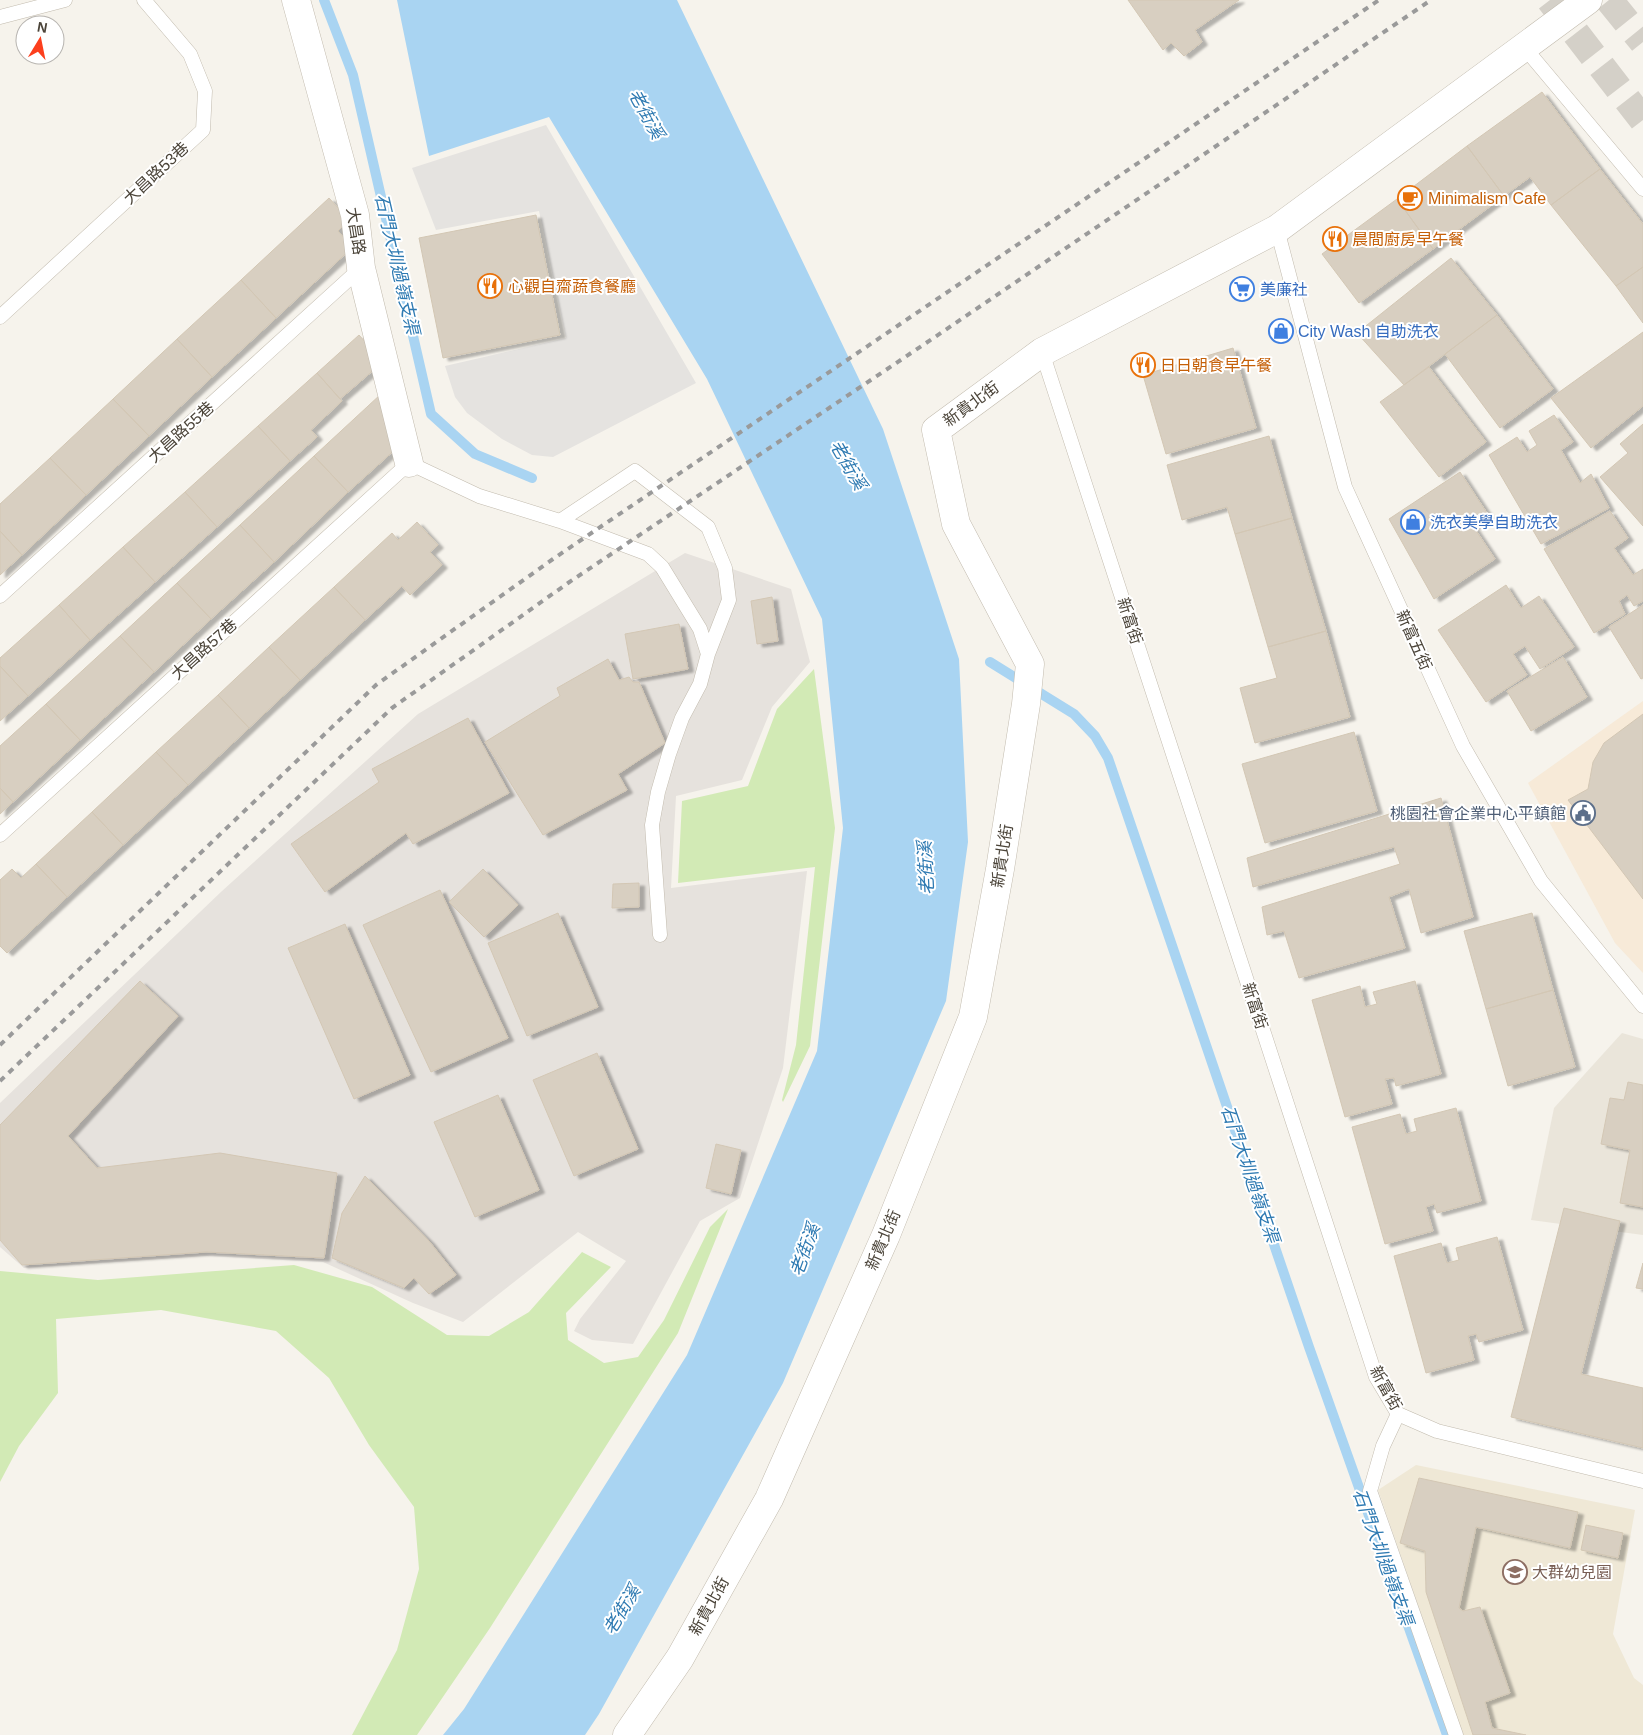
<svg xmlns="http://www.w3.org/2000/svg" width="1643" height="1735" font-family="Helvetica,'Noto Sans TC',sans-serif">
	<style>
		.residential { fill: #eae5da }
		.commercial { fill: #f7ead8 }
		.industrial { fill: #e6e2dd }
		.education { fill: #efe8d6 }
		.green { fill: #d2eab5 }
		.parking { fill: #e5e3e0 }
		.water { fill: #a9d4f2 }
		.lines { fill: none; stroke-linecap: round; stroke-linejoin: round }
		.stream { stroke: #a9d4f2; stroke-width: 10 }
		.building { fill: #d8cfc1; stroke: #d3c7b4; filter: url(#shadow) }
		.secondary-tunnel { stroke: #d4d0c8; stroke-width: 28; stroke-dasharray: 28 14; stroke-linecap: butt }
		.lane-casing { stroke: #c2bbae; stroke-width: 15 }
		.street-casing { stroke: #c2bbae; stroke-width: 29 }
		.lane { stroke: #fff; stroke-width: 14 }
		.street { stroke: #fff; stroke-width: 28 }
		.rail { stroke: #9a9a9a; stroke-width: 4; stroke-dasharray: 6 6; stroke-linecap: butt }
		.labels { text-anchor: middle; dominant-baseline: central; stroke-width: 4; stroke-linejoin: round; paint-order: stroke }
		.street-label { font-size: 16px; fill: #4b4439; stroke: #fff }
		.food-label { font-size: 16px; fill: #c56008; stroke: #fff; text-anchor: start }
		.shop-label { font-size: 16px; fill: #366cbe; stroke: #fff; text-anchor: start }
		.service-label { font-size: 16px; fill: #4e5e75; stroke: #fff; text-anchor: end }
		.education-label { font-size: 16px; fill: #785e54; stroke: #fff; text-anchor: start }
		.water-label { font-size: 18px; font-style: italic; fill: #2e7ab2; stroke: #fff }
	</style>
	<defs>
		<filter id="shadow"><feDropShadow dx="5.5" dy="3" stdDeviation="1" flood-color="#0004"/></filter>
	</defs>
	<rect width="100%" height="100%" fill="#f6f3ec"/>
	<path class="residential" d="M1622,1033L1643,1039V1235L1531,1220L1554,1108Z"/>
	<path class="commercial" d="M1643,701V973L1615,943L1528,783Z"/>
	<path class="industrial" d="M685,553L791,589L810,662L772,707L742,780L676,796L671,888L807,871L783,1068L740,1198L700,1221L633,1344L592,1340L574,1331L580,1319L626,1261L578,1232L463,1322L413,1303L323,1262L207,1256L24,1268L0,1247V1103L222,891L418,714Z"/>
	<path class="education" d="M1416,1465L1635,1510L1613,1634L1634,1678L1643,1685V1735H1463L1378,1490Z"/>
	<path class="green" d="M814,669L835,828L810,1046L783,1102L782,1100L796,1045L815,867L678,883L682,801L748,786L777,709Z
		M728,1209L678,1333L490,1628L417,1735H352L397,1650L419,1569L414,1507L369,1445L329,1378L276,1331L161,1310L56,1319L58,1393L19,1446L0,1482V1271L98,1280L294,1265L372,1287L447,1335L489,1336L529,1312L582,1252L611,1267L566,1313L568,1340L604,1363L638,1357L664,1320L710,1227Z"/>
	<path class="parking" d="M546,125L696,383L553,457L532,455L502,439L467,413L455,397L445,366L566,338L539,211L436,230L412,168Z"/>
	<path class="water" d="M397,0H677L883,429L959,659L968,842L946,1001L783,1383L599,1714L585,1735H443L464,1709L687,1355L817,1051L843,828L822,619L707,379L549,117L429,156Z"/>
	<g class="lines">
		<path class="stream" d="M324,0L353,75L431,414L475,454L532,478
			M990,662L1074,714L1095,736L1108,758L1309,1347L1447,1735"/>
	</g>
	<path class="building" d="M1128,0H1239L1195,30L1202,42L1184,56L1171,43L1163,50Z
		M1542,92L1600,169L1551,205L1530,177L1504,196L1467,146Z
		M1467,146L1504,196L1433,249L1397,199Z
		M1600,169L1643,224V267L1616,286L1551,205Z
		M329,198L349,220L338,231L353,247L276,318L241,280Z
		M1397,199L1433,249L1359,303L1322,254Z
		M536,215L560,335L443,358L419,238Z
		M1451,258L1497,315L1404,385L1357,333Z
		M1643,267V323L1616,286Z
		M241,280L276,318L212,377L177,339Z
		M1497,315L1553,389L1500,428L1445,354Z
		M1643,332V406L1591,448L1551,398Z
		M359,335L383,362L340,399L317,373Z
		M177,339L212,377L149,436L113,399Z
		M1233,348L1256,428L1166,454L1143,375Z
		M1429,367L1486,442L1439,477L1380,402Z
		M317,373L342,401L311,430L317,437L290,461L258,426Z
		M381,394L409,437L348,492L314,456Z
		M113,399L149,436L86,495L50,458Z
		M1554,415L1573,442L1561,450L1580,483L1591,474L1609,508L1541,544L1489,455L1517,437L1527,452L1537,445L1529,431Z
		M1643,424V526L1600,477L1628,453L1620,444Z
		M258,426L290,461L217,527L185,492Z
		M1269,436L1292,518L1235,534L1227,507L1182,520L1167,465Z
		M314,456L348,492L274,562L240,525Z
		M50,458L86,495L22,555L0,531V504Z
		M1460,472L1489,516L1473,526L1495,559L1434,599L1389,519Z
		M185,492L217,527L155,582L123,547Z
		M1610,511L1628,538L1614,548L1633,575L1643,569V601L1634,606L1627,595L1619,601L1625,614L1594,633L1544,549Z
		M1292,518L1326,631L1268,647L1235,534Z
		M417,522L438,545L430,552L442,565L410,595L402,586L365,620L334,587L392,533L398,540Z
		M240,525L274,562L211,619L177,583Z
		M0,531L22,555L0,575Z
		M123,547L155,582L90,640L59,605Z
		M177,583L211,619L154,672L120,636Z
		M1506,585L1521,608L1539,596L1574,647L1540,669L1525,646L1513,654L1527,675L1486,702L1438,630Z
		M334,587L365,620L300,680L269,647Z
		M772,597L778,641L757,644L751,601Z
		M59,605L90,640L28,696L0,666V658Z
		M1643,605V678L1641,679L1609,627Z
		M679,624L688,669L633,679L625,634Z
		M1326,631L1350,717L1255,743L1240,688L1277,678L1268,647Z
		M120,636L154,672L80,740L46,704Z
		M269,647L300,680L249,728L218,695Z
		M1563,657L1587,697L1531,731L1507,691Z
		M608,659L619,680L629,677L633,682H639L665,743L618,774L627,790L543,835L485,742L560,696L557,688Z
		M0,666L28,696L0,721Z
		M218,695L249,728L188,785L156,752Z
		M46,704L80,740L13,802L0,788V746Z
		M1643,714V899L1568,800L1588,789L1593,762L1604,743Z
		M468,718L509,793L413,844L406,833L325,892L291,844L379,782L372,769Z
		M1354,732L1377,811L1265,843L1242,764Z
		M156,752L188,785L123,845L92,812Z
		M0,788L13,802L0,814Z
		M1441,798L1473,917L1421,933L1409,889L1389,897L1405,948L1299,978L1284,931L1267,935L1262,907L1400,864L1394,847L1253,887L1247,858Z
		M92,812L123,845L67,897L36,864Z
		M36,864L67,897L7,953L0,946V880L12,869L21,878Z
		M483,869L518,905L484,937L449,902Z
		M639,883V907L612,908L613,884Z
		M440,890L508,1038L431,1072L363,925Z
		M558,913L598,1007L527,1036L488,943Z
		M1532,913L1553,990L1486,1009L1464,931Z
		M345,924L410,1075L354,1099L288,948Z
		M140,981L178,1016L68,1136L97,1168L220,1153L337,1173L324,1258L206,1252L22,1265L0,1240V1125Z
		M1415,981L1441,1074L1396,1086L1394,1078L1385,1079L1392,1104L1345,1117L1312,1000L1360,986L1365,1007L1377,1004L1373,992Z
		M1553,990L1575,1067L1508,1086L1486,1009Z
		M597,1053L638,1149L574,1176L533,1080Z
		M1628,1082L1643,1085V1207L1620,1203L1630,1150L1601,1144L1610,1098L1624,1100Z
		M498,1095L539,1190L475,1217L434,1122Z
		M1456,1108L1481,1201L1437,1213L1434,1204L1426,1207L1433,1231L1385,1244L1352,1127L1400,1114L1406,1134L1417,1131L1414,1119Z
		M716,1144L741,1150L731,1194L706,1188Z
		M365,1176L429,1241L456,1275L429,1294L414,1278L404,1288L332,1258L342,1213Z
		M1564,1208L1620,1221L1581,1374L1643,1388V1448L1511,1417Z
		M1497,1237L1523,1330L1479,1342L1476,1334L1468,1336L1474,1360L1426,1373L1394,1256L1441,1243L1447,1263L1459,1260L1456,1248Z
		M1643,1263V1289L1636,1288Z
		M1419,1478L1578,1512L1570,1548L1476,1527L1459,1608L1463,1611L1480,1607L1510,1693L1485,1702L1492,1728L1526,1735H1473L1426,1592L1425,1551L1400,1543Z
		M1586,1525L1623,1533L1618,1558L1581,1550Z"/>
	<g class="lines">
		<path class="secondary-tunnel" d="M1550,0L1643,120
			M1609,0L1643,42"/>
		<defs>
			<path id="lane" d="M0,17L65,0
				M1524,47L1643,189
				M1277,229L1345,487L1463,746L1541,881L1643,1006
				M0,317L203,130L205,91L190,54L144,0
				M1042,352L1376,1377L1398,1414L1437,1431L1643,1481
				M560,521L635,471L708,527L725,568L729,600L708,654
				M0,596L361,268
				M0,835L409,463L479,496L560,521L648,554L662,567L700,629L708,654L700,684L682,718L669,754L658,792L652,825L660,935
				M1398,1414L1383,1446L1370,1491L1456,1735"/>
			<path id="street" d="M296,0L355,215L361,268L409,463
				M627,1735L680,1658L769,1499L886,1235L973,1017L1000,869L1026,704L1030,664L956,524L936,430L1042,352L1277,229L1588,0"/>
		</defs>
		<use href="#lane" class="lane-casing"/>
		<use href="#street" class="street-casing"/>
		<use href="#lane" class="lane"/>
		<use href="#street" class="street"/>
		<path class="rail" d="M0,1045L376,685L553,559L1379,0
			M0,1081L392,708L568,583L935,337L1431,0"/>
	</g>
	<defs>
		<symbol id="cafe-ring" viewBox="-11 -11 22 22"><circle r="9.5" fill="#fff" stroke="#e8710a" stroke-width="1.5"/><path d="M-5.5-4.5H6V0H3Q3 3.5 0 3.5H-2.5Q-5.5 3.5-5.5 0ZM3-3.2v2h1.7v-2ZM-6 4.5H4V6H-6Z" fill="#e8710a"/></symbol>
		<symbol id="restaurant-ring" viewBox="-11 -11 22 22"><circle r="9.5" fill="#fff" stroke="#e8710a" stroke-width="1.5"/><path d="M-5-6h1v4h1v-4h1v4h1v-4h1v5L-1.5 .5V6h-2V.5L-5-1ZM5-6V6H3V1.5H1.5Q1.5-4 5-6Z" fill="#e8710a"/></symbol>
		<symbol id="supermarket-ring" viewBox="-11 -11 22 22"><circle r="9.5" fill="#fff" stroke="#3f7fe0" stroke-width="1.5"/><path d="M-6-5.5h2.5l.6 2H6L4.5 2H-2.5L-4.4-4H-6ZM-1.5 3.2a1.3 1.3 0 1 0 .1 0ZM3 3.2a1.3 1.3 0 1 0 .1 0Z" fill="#3f7fe0"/></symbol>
		<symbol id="shop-ring" viewBox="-11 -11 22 22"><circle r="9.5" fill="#fff" stroke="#3f7fe0" stroke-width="1.5"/><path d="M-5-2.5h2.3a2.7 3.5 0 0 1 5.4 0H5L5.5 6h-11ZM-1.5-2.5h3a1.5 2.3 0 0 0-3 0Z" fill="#3f7fe0"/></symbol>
		<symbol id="civic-ring" viewBox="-11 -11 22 22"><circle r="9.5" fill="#fff" stroke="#5c6f8a" stroke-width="1.5"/><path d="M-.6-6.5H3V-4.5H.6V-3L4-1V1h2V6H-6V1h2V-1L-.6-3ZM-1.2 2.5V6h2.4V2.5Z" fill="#5c6f8a"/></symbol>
		<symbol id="school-ring" viewBox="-11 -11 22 22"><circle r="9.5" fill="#fff" stroke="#8d6e63" stroke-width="1.5"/><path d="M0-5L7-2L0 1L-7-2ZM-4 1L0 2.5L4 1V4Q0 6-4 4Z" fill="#8d6e63"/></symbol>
	</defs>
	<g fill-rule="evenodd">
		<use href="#cafe-ring" x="1396" y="184" width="28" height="28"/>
		<use href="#restaurant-ring" x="1321" y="225" width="28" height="28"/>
		<use href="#restaurant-ring" x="476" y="272" width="28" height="28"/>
		<use href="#supermarket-ring" x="1228" y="275" width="28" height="28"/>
		<use href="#shop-ring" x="1267" y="317" width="28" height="28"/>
		<use href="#restaurant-ring" x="1129" y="351" width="28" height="28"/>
		<use href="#shop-ring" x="1399" y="508" width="28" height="28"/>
		<use href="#civic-ring" x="1569" y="799" width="28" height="28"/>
		<use href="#school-ring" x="1501" y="1558" width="28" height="28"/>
	</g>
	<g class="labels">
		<g class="street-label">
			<text transform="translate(156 173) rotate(-43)">大昌路53巷</text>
			<text transform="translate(356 231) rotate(81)">大昌路</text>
			<text transform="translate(971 404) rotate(-36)">新貴北街</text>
			<text transform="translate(181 432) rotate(-42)">大昌路55巷</text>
			<text transform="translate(1130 621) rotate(72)">新富街</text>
			<text transform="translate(1414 640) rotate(66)">新富五街</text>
			<text transform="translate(204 649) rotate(-42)">大昌路57巷</text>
			<text transform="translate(1002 856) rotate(-81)">新貴北街</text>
			<text transform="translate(1255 1006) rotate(72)">新富街</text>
			<text transform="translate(883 1240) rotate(-67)">新貴北街</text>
			<text transform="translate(1386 1388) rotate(61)">新富街</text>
			<text transform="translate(709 1606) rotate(-61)">新貴北街</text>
		</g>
		<g class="food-label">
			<text x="1428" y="198">Minimalism Cafe</text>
			<text x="1352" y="239">晨間廚房早午餐</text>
			<text x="508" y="286">心觀自齋蔬食餐廳</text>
			<text x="1160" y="365">日日朝食早午餐</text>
		</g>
		<g class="shop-label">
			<text x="1260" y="289">美廉社</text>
			<text x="1298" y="331">City Wash 自助洗衣</text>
			<text x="1430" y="522">洗衣美學自助洗衣</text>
		</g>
		<g class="service-label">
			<text x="1566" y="813">桃園社會企業中心平鎮館</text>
		</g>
		<g class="education-label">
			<text x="1532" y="1572">大群幼兒園</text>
		</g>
		<g class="water-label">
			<text transform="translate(646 114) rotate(61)">老街溪</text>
			<text transform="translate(397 264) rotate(77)">石門大圳過嶺支渠</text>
			<text transform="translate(848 465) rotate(60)">老街溪</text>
			<text transform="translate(926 868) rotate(-93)">老街溪</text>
			<text transform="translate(1250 1174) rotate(71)">石門大圳過嶺支渠</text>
			<text transform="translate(805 1250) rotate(-70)">老街溪</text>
			<text transform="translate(1383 1557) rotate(70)">石門大圳過嶺支渠</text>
			<text transform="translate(622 1610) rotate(-59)">老街溪</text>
		</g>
	</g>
	<g transform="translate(40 40) rotate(10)"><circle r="24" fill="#ffffff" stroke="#b7b4b0"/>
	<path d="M0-4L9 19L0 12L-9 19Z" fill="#fc3f1d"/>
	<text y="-8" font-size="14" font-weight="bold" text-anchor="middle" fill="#4b4439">N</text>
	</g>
</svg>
